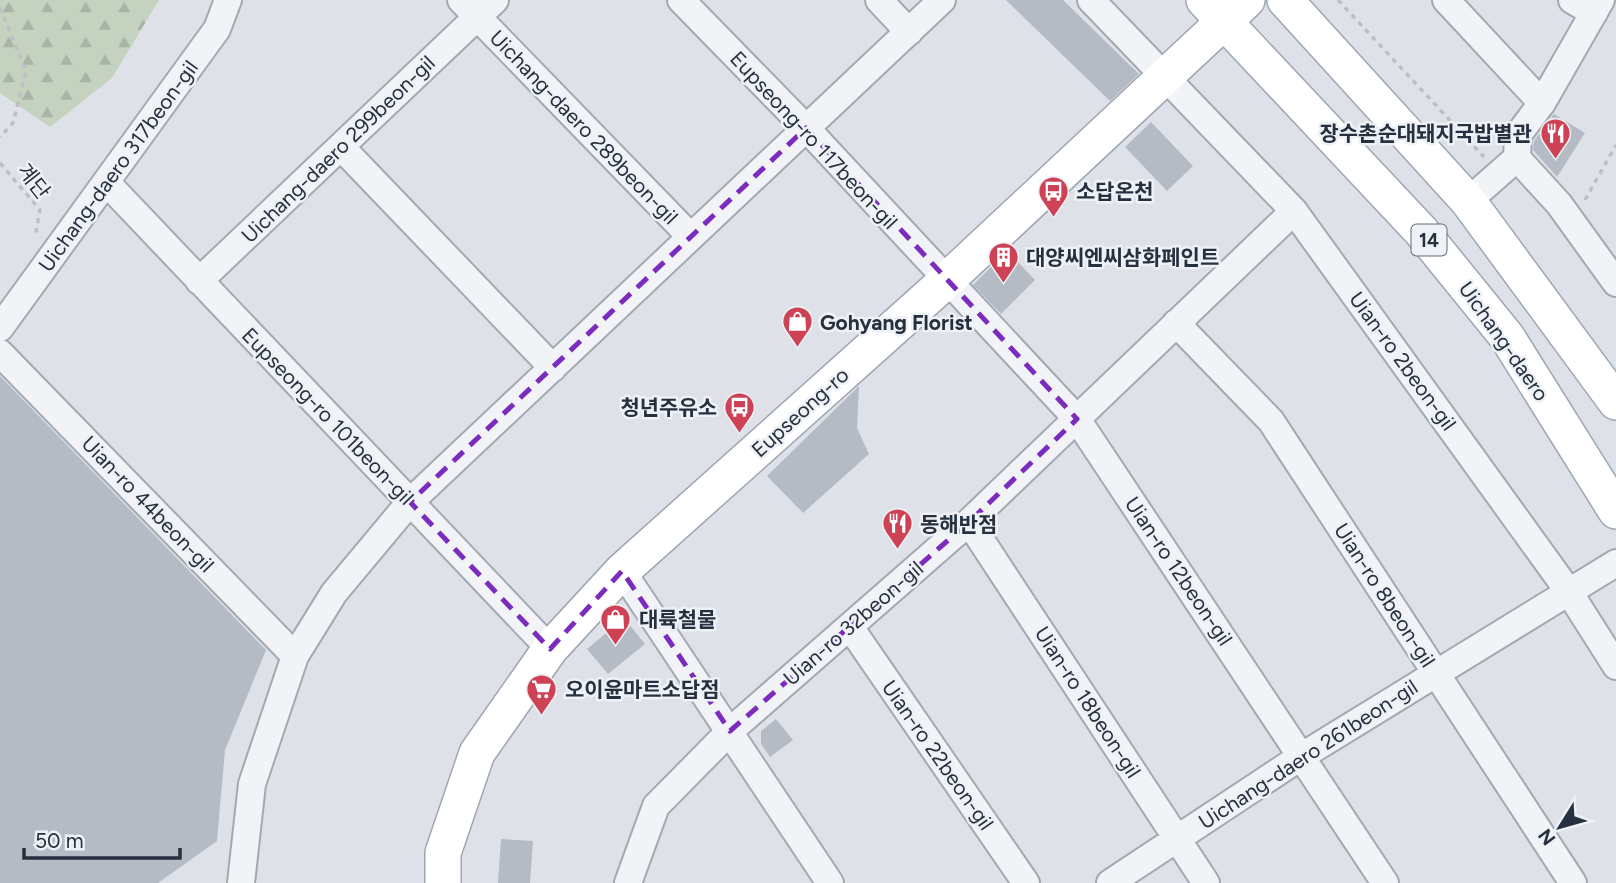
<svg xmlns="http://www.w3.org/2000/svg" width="1616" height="883" font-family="Figtree,'Noto Sans KR',sans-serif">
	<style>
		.forest { fill: url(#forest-firs) }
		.building { fill: #b5bbc4 }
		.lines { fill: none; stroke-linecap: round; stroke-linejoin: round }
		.minor-casing { stroke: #a3a9b2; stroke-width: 30 }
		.major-casing { stroke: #9ea6b3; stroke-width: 38 }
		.path { stroke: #bcc0c6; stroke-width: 3.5; stroke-dasharray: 5 5; stroke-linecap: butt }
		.minor { stroke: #f1f3f6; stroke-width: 26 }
		.major { stroke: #fff; stroke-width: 35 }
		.marked { fill: none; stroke: #7b2cbf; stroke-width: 5; stroke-dasharray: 14 9; stroke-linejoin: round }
		.labels { text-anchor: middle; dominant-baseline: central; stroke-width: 5; stroke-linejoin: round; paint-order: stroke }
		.shield { fill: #eef1f5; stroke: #636a76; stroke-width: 2 }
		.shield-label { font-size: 19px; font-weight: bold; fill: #27303f }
		.street-label { font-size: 21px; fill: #27303f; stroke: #eef1f5 }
		.poi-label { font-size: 21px; font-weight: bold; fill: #27303f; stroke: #eef1f5; text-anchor: start }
	</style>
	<defs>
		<pattern id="forest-firs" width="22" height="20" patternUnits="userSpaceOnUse" patternTransform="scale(1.75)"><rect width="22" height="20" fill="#c4d2bf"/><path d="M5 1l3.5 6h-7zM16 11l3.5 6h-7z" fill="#a8b5a5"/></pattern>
	</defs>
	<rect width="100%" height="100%" fill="#dee2e8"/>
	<path class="forest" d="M0,0H159L112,78L50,127L0,93Z"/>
	<path class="building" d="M1006,0H1063L1139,74L1110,101Z
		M1554,114L1585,133L1557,177L1533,150L1534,141Z
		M1151,122L1193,166L1167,191L1125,147Z
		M1007,251L1035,280L1001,314L973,285Z
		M0,376L266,650L225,750L217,841L158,883H0Z
		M859,386L857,428L869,454L803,513L767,476Z
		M624,618L645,644L608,674L587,649Z
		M776,719L793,740L770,757L761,744V731Z
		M501,839L533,841L530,883H498Z"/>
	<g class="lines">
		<defs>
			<path id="minor" d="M461,0L691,237
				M681,0L806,128L1077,419L1385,883
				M879,0L909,32
				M1091,0L1294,211L1569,592L1616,666
				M1446,0L1542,103
				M1572,0L1594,13
				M341,147L553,368
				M1517,158L1518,135L1542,103L1601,0
				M107,183L550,649
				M1468,201L1517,158L1559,204L1616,283
				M199,281L495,0
				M1176,323L1271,421L1573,883
				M0,328L217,29L228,0
				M0,353L295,656
				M969,522L1206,883
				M622,571L830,883
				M850,627L1026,883
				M241,883L252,784L295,656L334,593L410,502L942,0
				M628,883L656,806L730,731L969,522L1294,211
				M1110,883L1302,756L1616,563"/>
			<path id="major" d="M1204,0L1421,231L1507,337L1616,511
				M1285,0L1468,201L1616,402
				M443,883V853L477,753L550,649L622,571L946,281L1247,0"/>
		</defs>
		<use href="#minor" class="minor-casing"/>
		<use href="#major" class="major-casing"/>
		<path class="path" d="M1338,0L1484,157
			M0,8L26,71L13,123L0,137
			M0,163L40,210L36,231L40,237
			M1585,200L1616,145"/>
		<use href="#minor" class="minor"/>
		<use href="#major" class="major"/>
	</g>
	<path class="marked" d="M806,128L1077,419L969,522L730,731L622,571L550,649L410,502Z"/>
	<defs>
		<symbol id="restaurant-pin" viewBox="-11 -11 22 30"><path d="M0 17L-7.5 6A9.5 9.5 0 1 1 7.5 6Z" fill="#ce4256" stroke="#eef1f5"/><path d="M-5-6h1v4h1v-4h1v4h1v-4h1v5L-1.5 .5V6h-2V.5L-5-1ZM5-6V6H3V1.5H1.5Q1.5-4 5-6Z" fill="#fff"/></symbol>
		<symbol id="bus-pin" viewBox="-11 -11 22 30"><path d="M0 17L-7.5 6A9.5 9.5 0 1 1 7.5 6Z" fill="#ce4256" stroke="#eef1f5"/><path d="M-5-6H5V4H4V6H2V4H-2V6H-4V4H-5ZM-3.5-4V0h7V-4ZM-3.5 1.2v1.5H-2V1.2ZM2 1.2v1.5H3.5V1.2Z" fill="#fff"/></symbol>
		<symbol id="building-pin" viewBox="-11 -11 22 30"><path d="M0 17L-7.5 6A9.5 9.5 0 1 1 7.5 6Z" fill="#ce4256" stroke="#eef1f5"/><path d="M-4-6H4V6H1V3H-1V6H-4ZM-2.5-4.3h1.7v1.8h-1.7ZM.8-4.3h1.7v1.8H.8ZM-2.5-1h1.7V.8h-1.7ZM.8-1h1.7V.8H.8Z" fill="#fff"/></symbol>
		<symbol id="shop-pin" viewBox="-11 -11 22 30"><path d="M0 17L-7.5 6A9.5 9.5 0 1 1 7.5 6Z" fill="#ce4256" stroke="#eef1f5"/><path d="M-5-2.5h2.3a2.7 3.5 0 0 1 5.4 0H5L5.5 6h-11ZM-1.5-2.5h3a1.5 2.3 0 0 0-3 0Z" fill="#fff"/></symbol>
		<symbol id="supermarket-pin" viewBox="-11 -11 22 30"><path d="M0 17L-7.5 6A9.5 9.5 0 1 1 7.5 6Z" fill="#ce4256" stroke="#eef1f5"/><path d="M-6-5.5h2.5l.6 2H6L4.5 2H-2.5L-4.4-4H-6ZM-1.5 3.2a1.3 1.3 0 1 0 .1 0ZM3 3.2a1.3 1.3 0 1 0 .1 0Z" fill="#fff"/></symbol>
	</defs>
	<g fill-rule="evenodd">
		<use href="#restaurant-pin" x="1538" y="116" width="35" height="47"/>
		<use href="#bus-pin" x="1036" y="174" width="35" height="47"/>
		<use href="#building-pin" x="986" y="240" width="35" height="47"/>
		<use href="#shop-pin" x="780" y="304" width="35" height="47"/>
		<use href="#bus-pin" x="722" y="390" width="35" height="47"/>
		<use href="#restaurant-pin" x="880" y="506" width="35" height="47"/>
		<use href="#shop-pin" x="598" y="602" width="35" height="47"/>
		<use href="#supermarket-pin" x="524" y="672" width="35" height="47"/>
	</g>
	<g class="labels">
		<rect class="shield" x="1411.5" y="224.5" width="35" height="31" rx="5"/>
		<g class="shield-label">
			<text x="1429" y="240">14</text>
		</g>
		<g class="street-label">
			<text transform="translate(584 127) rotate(46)">Uichang-daero 289beon-gil</text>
			<text transform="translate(814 140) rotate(47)">Eupseong-ro 117beon-gil</text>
			<text transform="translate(338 149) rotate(-44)">Uichang-daero 299beon-gil</text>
			<text transform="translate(118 166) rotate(-54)">Uichang-daero 317beon-gil</text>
			<text transform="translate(34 181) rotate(52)">계단</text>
			<text transform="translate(1504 341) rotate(55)">Uichang-daero</text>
			<text transform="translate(1403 361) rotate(54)">Uian-ro 2beon-gil</text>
			<text transform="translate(800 412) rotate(-42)">Eupseong-ro</text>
			<text transform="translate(328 416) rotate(46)">Eupseong-ro 101beon-gil</text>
			<text transform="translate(148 504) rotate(46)">Uian-ro 44beon-gil</text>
			<text transform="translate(1179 571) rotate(56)">Uian-ro 12beon-gil</text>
			<text transform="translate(1385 595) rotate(57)">Uian-ro 8beon-gil</text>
			<text transform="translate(853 623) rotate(-41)">Uian-ro 32beon-gil</text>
			<text transform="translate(1088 702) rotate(57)">Uian-ro 18beon-gil</text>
			<text transform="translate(1308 754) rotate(-33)">Uichang-daero 261beon-gil</text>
			<text transform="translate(938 755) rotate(55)">Uian-ro 22beon-gil</text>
		</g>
		<g class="poi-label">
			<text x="1532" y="133" text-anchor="end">장수촌순대돼지국밥별관</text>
			<text x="1076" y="191">소답온천</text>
			<text x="1026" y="257">대양씨엔씨삼화페인트</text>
			<text x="820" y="322">Gohyang Florist</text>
			<text x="717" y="407" text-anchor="end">청년주유소</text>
			<text x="920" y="524">동해반점</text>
			<text x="639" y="619">대륙철물</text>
			<text x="565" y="689">오이윤마트소답점</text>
		</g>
	</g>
	<g transform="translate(1560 827) rotate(233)" stroke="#eef1f5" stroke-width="5" paint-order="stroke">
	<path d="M0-5L12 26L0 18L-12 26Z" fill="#27303f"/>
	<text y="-10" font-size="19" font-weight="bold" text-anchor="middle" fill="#27303f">N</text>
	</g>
	<path d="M24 848v10h156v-10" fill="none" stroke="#27303f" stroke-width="3.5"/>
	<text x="35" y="848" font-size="21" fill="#27303f" stroke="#eef1f5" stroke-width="5" paint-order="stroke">50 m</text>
</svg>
